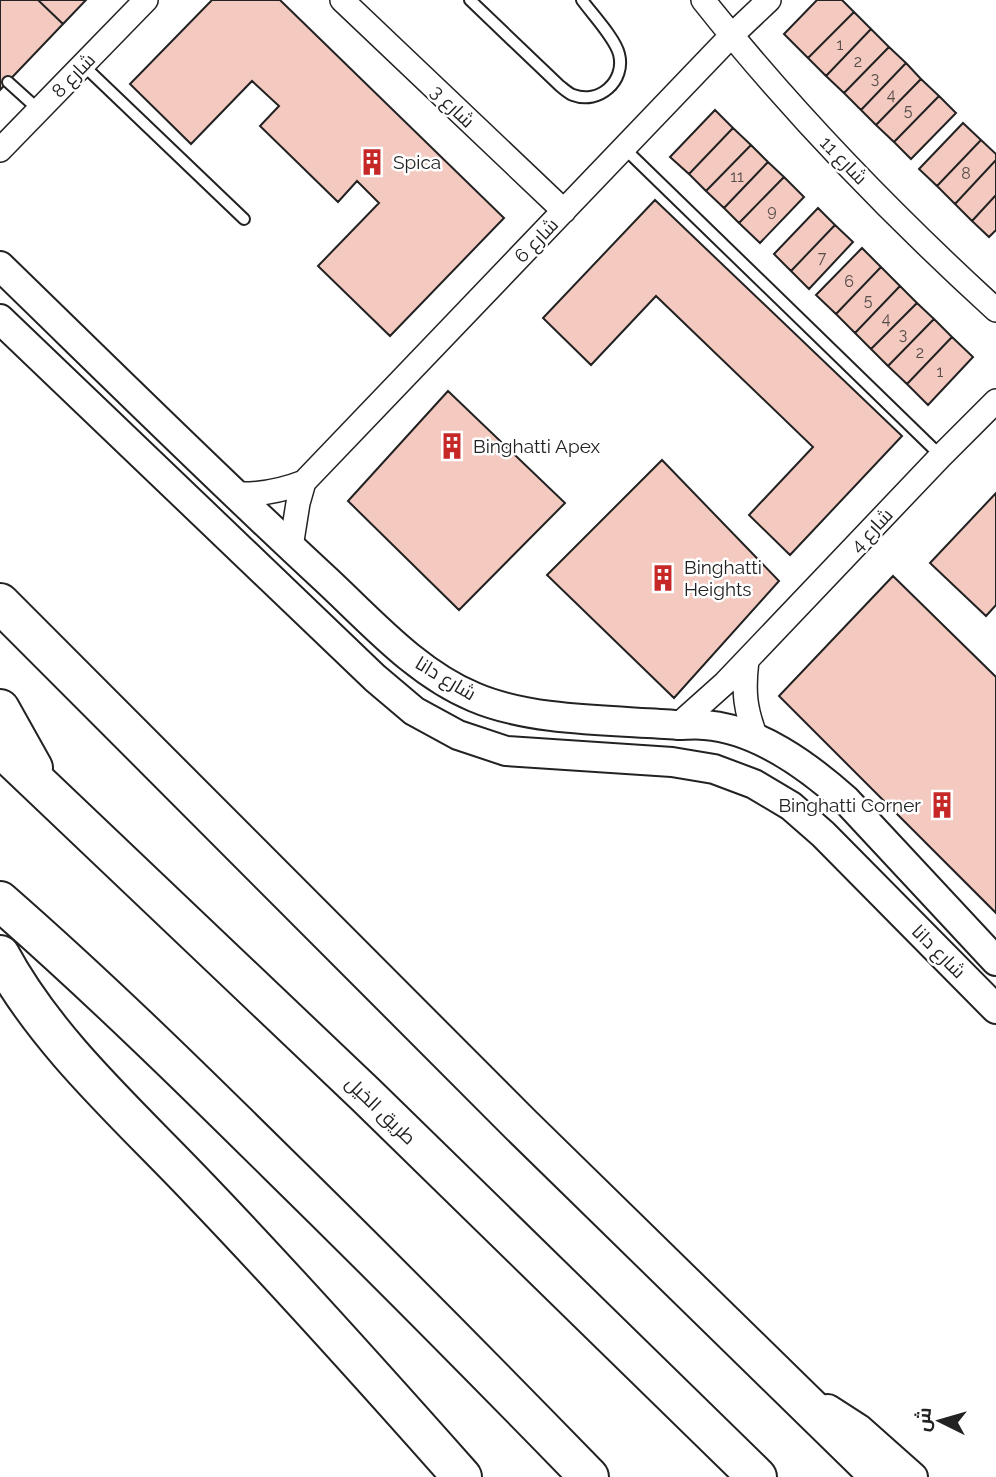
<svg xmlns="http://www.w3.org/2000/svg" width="996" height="1477" font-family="Raleway,Cairo,sans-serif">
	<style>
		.building { fill: #f3c9c0; stroke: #222; stroke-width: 2 }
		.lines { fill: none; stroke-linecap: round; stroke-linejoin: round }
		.service-casing { stroke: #222; stroke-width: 14 }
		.minor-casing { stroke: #222; stroke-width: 26 }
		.tertiary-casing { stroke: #222; stroke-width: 32 }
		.motorway-casing { stroke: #222; stroke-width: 42 }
		.service { stroke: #fff; stroke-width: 10 }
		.minor { stroke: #fff; stroke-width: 23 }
		.tertiary { stroke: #fff; stroke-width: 28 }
		.motorway { stroke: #fff; stroke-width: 38 }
		.labels { text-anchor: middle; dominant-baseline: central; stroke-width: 5; stroke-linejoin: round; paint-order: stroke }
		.number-label { font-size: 16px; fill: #564c4a }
		.street-label { font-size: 19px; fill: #222; stroke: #fff }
		.poi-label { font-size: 19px; fill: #222; stroke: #fff; text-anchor: start }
	</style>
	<rect width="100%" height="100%" fill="#fff"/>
	<path class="building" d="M0,0H38L63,24L0,90Z
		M38,0H86L63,24Z
		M212,0H280L504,218L390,336L318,266L379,203L357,181L338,202L260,126L279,106L252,81L191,144L130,84Z
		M817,0H842L854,12L808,58L784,34Z
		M854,12L871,29L826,76L808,58Z
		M871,29L889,47L844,93L826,76Z
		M889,47L906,63L861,110L844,93Z
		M906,63L921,79L876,125L861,110Z
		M921,79L939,96L894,142L876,125Z
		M939,96L956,113L911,159L894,142Z
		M715,110L733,128L689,174L670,157Z
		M963,123L981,140L937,186L919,169Z
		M733,128L751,145L706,191L689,174Z
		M981,140L996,154V160L955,204L937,186Z
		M751,145L768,162L724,208L706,191Z
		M996,160V195L972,221L955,204Z
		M768,162L784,177L739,223L724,208Z
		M784,177L804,197L760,243L739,223Z
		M996,195V230L989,237L972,221Z
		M655,200L902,436L790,555L749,515L813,447L656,296L591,365L543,318Z
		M818,208L835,225L791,271L774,254Z
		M835,225L853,242L809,289L791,271Z
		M862,248L881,267L836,314L816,295Z
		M881,267L900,286L855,333L836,314Z
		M900,286L917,303L871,349L855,333Z
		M917,303L934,319L888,366L871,349Z
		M934,319L952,337L907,384L888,366Z
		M952,337L973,357L928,405L907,384Z
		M448,391L565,503L459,610L348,501Z
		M662,460L779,581L674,698L547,575Z
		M996,493V605L986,616L930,563Z
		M893,576L996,677V913L779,696Z"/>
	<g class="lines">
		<defs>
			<path id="service" d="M470,0L560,86C564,89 568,93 573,95C599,105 626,81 619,54C615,38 592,14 582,0
				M83,65L244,219
				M8,82L39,110
				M624,148L941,456"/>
			<path id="minor" d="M342,0L564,211
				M703,0C791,111 891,214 996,310
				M0,150L146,0
				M236,494C261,495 281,491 304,482L731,36L769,0
				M291,547L298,503L304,482
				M747,660C743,692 745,710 757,740
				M678,725L725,683L941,456L996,401"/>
			<path id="tertiary" d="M0,266C107,370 212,474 321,575C368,618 414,672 474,697C532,722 614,720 678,725C687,725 696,724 705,725C758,729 808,766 846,800L996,961
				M0,319L375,678L414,711L458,735L506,751L672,762L714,769L754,784L791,806L823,834L996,1009
				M828,1409L859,1429L913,1477"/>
			<path id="motorway" d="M0,603L521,1125L881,1477
				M0,709L33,768
				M0,747L366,1095L757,1477
				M0,901C96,985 187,1074 278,1164C383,1267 486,1371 589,1477
				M0,955C47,1043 132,1118 200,1190C290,1284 376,1380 462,1477"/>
		</defs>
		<use href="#service" class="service-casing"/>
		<use href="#minor" class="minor-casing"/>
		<use href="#tertiary" class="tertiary-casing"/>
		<use href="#motorway" class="motorway-casing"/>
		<use href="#service" class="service"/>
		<use href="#minor" class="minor"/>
		<use href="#tertiary" class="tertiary"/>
		<use href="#motorway" class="motorway"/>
	</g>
	<defs>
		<symbol id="building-bare" viewBox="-9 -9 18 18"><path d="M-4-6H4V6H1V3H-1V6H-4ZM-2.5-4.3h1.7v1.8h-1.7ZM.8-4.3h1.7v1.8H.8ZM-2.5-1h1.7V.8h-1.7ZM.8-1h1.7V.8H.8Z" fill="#c62828" stroke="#fff" stroke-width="2.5" paint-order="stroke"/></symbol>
	</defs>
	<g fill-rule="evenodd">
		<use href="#building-bare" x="353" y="143" width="38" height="38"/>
		<use href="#building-bare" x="433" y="427" width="38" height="38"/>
		<use href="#building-bare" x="644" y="559" width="38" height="38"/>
		<use href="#building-bare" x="923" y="786" width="38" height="38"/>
	</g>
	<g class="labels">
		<g class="number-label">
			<text x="840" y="44">1</text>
			<text x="858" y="61">2</text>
			<text x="875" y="78">3</text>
			<text x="891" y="94">4</text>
			<text x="908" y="110">5</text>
			<text x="966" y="173">8</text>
			<text x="737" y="176">11</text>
			<text x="772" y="210">9</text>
			<text x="822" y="257">7</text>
			<text x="849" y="281">6</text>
			<text x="868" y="300">5</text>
			<text x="886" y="318">4</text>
			<text x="903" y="334">3</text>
			<text x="920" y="352">2</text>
			<text x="940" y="371">1</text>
		</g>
		<g class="street-label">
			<text transform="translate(73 75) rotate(-46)">شارع 8</text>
			<text transform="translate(453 106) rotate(44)">شارع 3</text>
			<text transform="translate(844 160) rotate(46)">شارع 11</text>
			<text transform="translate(536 240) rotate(-46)">شارع 6</text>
			<text transform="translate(871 530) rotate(-47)">شارع 4</text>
			<text transform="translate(446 678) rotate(31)">شارع دانا</text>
			<text transform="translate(939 951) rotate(45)">شارع دانا</text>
			<text transform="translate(381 1110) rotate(44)">طريق الخيل</text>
		</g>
		<g class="poi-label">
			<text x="393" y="162">Spica</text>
			<text x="473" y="446">Binghatti Apex</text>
			<text x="684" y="567">Binghatti<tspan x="684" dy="22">Heights</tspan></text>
			<text x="921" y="805" text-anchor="end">Binghatti Corner</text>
		</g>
	</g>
	<g transform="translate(940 1421) rotate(275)" stroke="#ffffff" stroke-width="5" paint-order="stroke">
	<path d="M0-5L12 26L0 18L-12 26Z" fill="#222222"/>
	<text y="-10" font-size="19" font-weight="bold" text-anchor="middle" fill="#222222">ش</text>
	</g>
</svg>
